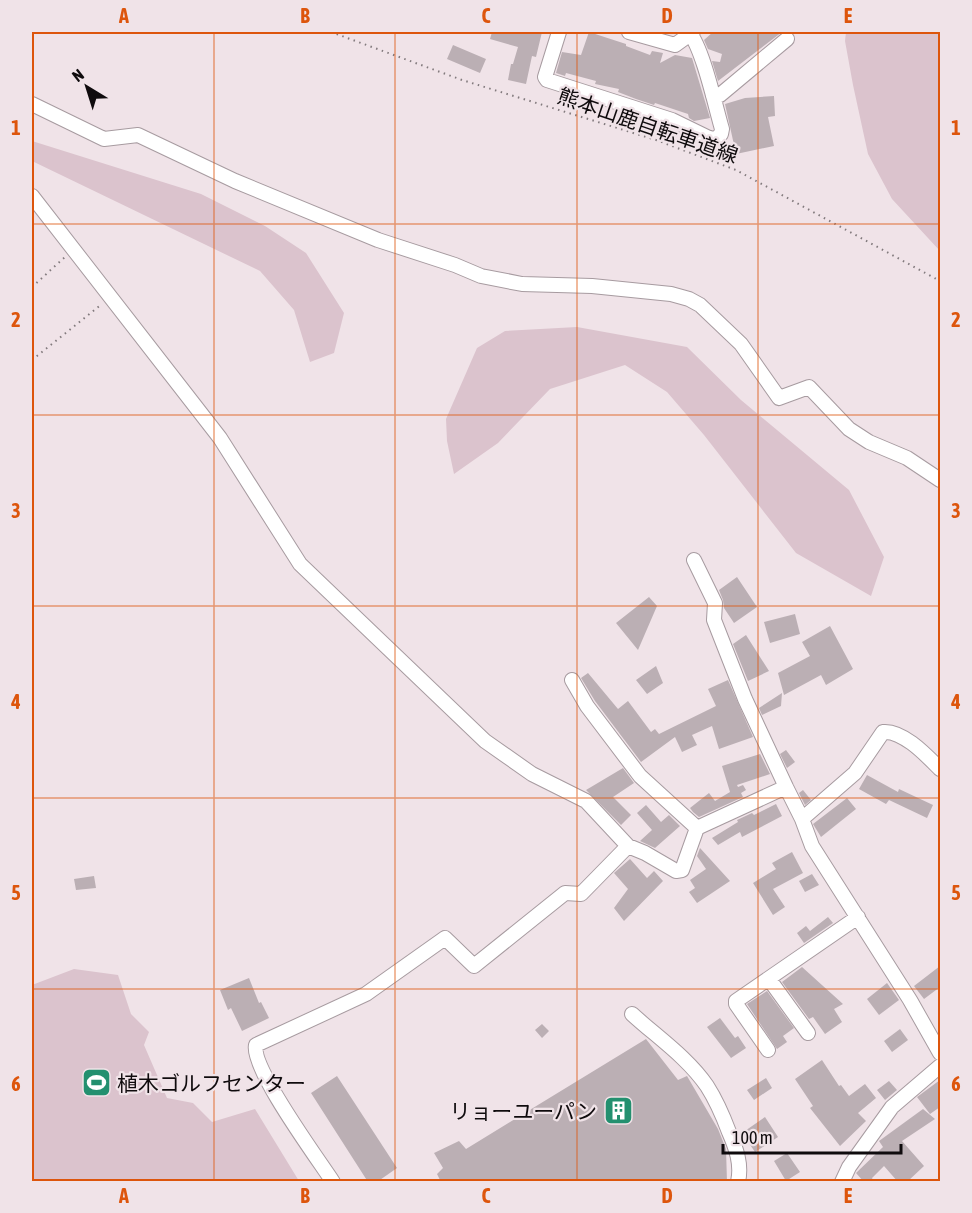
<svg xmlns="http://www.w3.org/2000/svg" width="972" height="1213" font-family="'Asap Condensed','Noto Sans JP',sans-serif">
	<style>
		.green { fill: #dbc3cd }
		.building { fill: #bbafb4 }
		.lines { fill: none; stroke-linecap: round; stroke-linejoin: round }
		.minor-casing { stroke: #a79ba0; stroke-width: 16 }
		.path { stroke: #827a7d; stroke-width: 2; stroke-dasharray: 1.5 4.5; stroke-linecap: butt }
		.minor { stroke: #fff; stroke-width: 14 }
		.grid { fill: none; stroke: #dd550c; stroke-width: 1.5; stroke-opacity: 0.55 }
		.labels { text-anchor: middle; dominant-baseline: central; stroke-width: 4.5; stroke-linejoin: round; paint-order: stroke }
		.street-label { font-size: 21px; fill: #0f0b0d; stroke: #f0e3e8 }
		.poi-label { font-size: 21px; fill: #0f0b0d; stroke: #f0e3e8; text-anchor: start }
		.neatline { fill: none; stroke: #dd550c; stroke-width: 2 }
		.grid-label { font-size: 20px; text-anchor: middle; font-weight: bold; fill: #dd550c }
	</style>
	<rect width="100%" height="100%" fill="#f0e3e8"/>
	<path class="green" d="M846,32H940V251L892,199L868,154L853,85L845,41Z
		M32,141L201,194L265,226L306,253L344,313L334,353L310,362L294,310L260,271L32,161Z
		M577,327L687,347L741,400L849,490L884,557L871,596L796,553L704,435L667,392L625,365L550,389L498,443L454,474L447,441L446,419L477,348L505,331Z
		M74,969L118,975L131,1014L149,1032L144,1045L167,1098L193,1103L212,1122L255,1109L299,1181H32V985Z"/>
	<path class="building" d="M492,32H542L536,57L532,56L526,84L508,80L511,64H513L518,47L490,39Z
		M589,32L626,44V46L650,55L652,51L663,53L660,63L675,55L692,58L710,118L694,121L689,118L688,114L655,103L654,105L636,99L618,92L619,89L595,84L596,81L566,73L565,76L556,73L562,52L581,55Z
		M713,32H782L718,81L712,61L720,62L722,54L708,49L704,40Z
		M453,45L486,59L480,73L447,59Z
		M774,96L775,116L768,117L774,146L736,154L725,104L745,98Z
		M737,577L757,607L734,623L724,608L723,600L719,590Z
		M649,597L657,606L638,650L616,623Z
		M795,614L800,634L770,643L764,622Z
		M830,626L853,669L826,685L821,675L784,695L778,673L810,656L802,642Z
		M746,635L769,671L748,681L733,644Z
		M656,666L663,683L647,694L636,680Z
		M588,673L618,709L628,701L651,732L655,729L659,734L716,706L708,689L728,680L753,737L719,749L712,726L692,735L697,745L682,752L675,737L641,762L595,701L581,678Z
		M782,693L781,706L762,715L759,708Z
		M786,750L795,762L787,768L780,754Z
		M760,754L770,774L737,785L738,787L743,785L746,790L741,793L743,797L699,817L693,812L690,808L709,793L715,801L730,792L722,766Z
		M623,768L634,783L613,797L631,815L621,825L586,790Z
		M867,775L898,792L899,789L933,805L927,818L889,800L886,804L859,789Z
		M803,790L811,800L805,805L799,793Z
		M847,798L856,809L821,837L813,824Z
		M776,804L782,816L742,837L740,832L718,845L712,838L738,822L737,820L752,813L754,815Z
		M646,805L661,822L669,815L680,826L655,848L640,841L652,830L637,813Z
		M700,848L730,881L697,903L689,892L695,888L690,880L706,869L697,856Z
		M792,852L803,873L773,889L785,907L773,915L753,883L776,869L772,863Z
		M630,859L647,878L654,871L663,881L624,921L614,908L628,889L614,873Z
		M812,874L819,885L805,892L799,881Z
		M94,876L96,888L76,890L74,879Z
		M828,917L833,923L804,943L797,933L806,926L810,931Z
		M940,966V987L924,999L914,986Z
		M802,967L843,1004L834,1009L842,1022L825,1034L813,1017L809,1019L782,982Z
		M249,978L259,1003L261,1002L269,1018L242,1031L231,1008L228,1010L220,990Z
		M887,983L899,1000L879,1015L867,999Z
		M767,991L794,1028L783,1036L787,1042L777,1049L747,1004Z
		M720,1018L735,1038L738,1036L746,1048L731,1058L707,1027Z
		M542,1024L549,1031L542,1038L535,1030Z
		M900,1029L908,1040L892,1052L884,1041Z
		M646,1039L678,1080L687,1076L718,1129L726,1149L727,1182H441L437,1174L443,1168L434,1153L459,1141L466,1149Z
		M822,1060L839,1086L841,1085L849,1096L865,1084L876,1098L858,1113L866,1121L840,1146L810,1108L813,1106L795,1079Z
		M337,1076L397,1168L377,1182H368L311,1093Z
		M766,1078L772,1088L754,1100L747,1090Z
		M940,1080V1107L930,1114L917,1097Z
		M889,1081L897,1090L885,1100L877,1090Z
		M923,1109L935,1119L902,1141L924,1166L907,1182H898L884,1166L872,1178L874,1182H864L856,1173L883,1147L879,1141Z
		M765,1117L778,1137L755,1152L742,1133Z
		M787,1153L800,1172L786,1181L774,1161Z"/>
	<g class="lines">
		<defs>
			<path id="minor" d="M559,32L545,77L547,80L672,120L711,139L717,138L721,134L722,129C715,105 703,49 689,32
				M629,32L675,45L693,32
				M713,96L720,95L787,39
				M32,104L104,139L138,135L235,181L378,240L455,265L481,276L522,284L592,286L671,294L689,299L700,305L741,344L779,398L809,387L849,429L869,442L907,458L940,480
				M32,196L220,438L300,564L485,741L532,774L586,801L628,846L645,853L676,871L682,870L697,828L786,787L802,819L812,846L910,1000L940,1053
				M694,560L715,603L714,620L745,699L786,787
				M572,680L587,706L640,776L697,828
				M802,819L855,773L883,732C903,730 927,756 940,769
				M769,979L808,1033
				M632,1014C657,1037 687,1057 707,1086C716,1100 723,1116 729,1132C736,1148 742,1164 738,1182
				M768,1050L736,1004V1001L858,917
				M333,1182C318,1159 250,1067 256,1045L366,994L445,938L474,966L565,893L581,894L628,846
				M842,1182L849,1167L892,1107L940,1066"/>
		</defs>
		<use href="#minor" class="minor-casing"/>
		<path class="path" d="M331,32L462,80L656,140L736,170L940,281
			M32,287L65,257
			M32,360L102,304"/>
		<use href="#minor" class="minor"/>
	</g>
	<path class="grid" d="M214,32V1182M395,32V1182M577,32V1182M758,32V1182M32,224H940M32,415H940M32,606H940M32,798H940M32,989H940"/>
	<defs>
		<symbol id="stadium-square" viewBox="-11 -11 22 22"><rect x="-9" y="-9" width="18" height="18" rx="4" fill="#23906f" stroke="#f0e3e8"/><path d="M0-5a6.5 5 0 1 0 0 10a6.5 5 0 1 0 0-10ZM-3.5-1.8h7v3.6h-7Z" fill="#fff"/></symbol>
		<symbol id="building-square" viewBox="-11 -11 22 22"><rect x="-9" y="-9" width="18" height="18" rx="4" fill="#23906f" stroke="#f0e3e8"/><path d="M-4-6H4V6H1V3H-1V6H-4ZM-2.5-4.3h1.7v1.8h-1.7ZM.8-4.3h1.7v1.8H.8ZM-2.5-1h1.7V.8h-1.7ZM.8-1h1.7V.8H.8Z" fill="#fff"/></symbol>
	</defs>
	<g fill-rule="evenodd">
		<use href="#stadium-square" x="80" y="1066" width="33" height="33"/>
		<use href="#building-square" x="602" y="1094" width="33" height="33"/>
	</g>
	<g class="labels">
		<g class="street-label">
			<text transform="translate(648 125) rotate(19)">熊本山鹿自転車道線</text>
		</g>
		<g class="poi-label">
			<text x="117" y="1083">植木ゴルフセンター</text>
			<text x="597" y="1111" text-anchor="end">リョーユーパン</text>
		</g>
	</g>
	<rect width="972" height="1213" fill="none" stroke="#f0e3e8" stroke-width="66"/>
	<g transform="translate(87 87) rotate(322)" stroke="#f0e3e8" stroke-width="4.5" paint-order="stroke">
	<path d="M0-4.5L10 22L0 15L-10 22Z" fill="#0f0b0d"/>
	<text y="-9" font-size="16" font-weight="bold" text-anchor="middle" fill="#0f0b0d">N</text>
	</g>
	<path d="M723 1144v9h178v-9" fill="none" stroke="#0f0b0d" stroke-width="3"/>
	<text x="732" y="1144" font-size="18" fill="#0f0b0d" stroke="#f0e3e8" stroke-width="4.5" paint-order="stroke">100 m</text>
	<rect x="33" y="33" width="906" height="1147" class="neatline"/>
	<g class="grid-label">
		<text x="124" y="23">A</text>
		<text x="305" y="23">B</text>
		<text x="486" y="23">C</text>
		<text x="667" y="23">D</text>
		<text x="848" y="23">E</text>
		<text x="16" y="135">1</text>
		<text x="956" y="135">1</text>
		<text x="16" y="327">2</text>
		<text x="956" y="327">2</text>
		<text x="16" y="518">3</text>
		<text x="956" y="518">3</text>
		<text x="16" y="709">4</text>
		<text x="956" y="709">4</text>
		<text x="16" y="900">5</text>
		<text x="956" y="900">5</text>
		<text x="16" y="1091">6</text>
		<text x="956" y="1091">6</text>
		<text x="124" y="1203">A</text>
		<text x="305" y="1203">B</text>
		<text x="486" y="1203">C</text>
		<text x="667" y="1203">D</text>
		<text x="848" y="1203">E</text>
	</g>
</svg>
